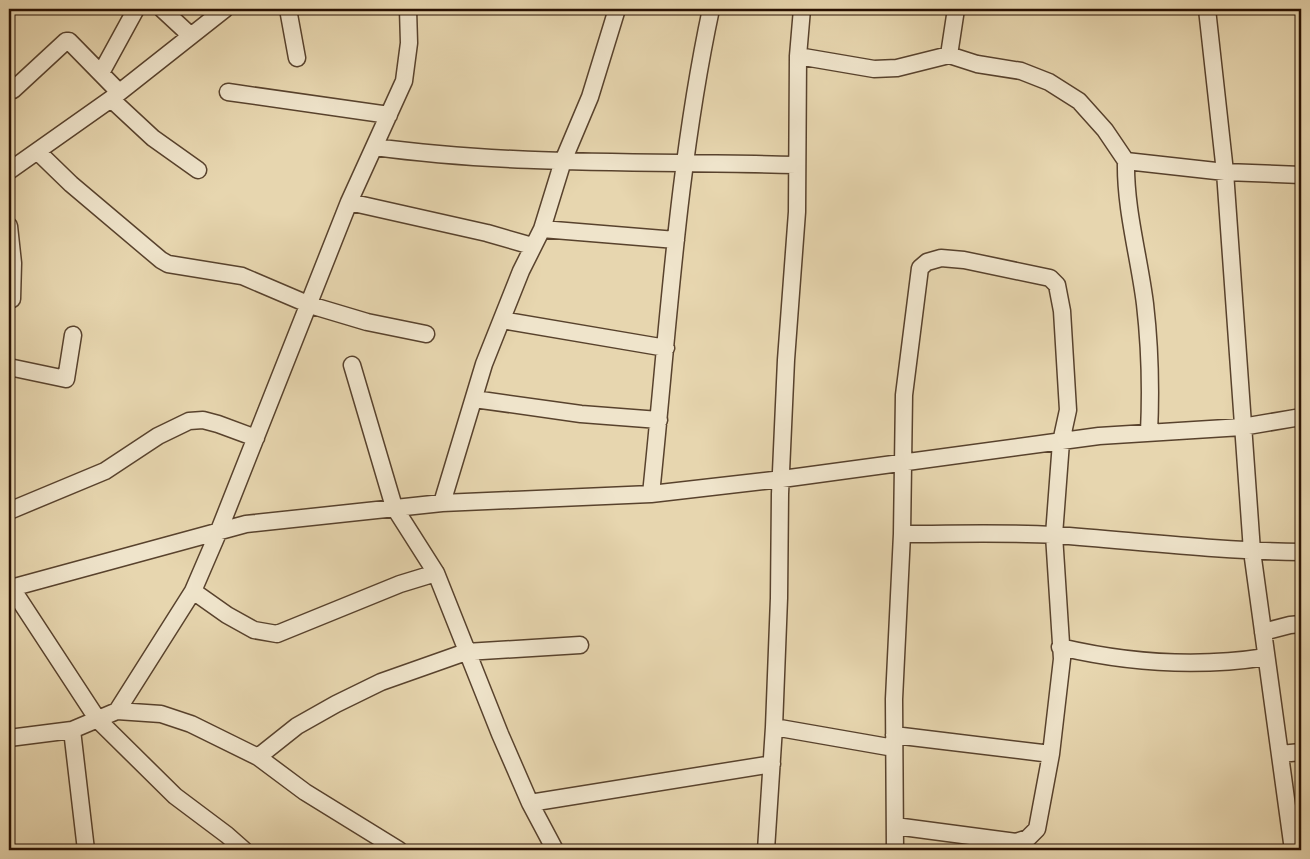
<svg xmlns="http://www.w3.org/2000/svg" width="1310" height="859" font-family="Cardo,serif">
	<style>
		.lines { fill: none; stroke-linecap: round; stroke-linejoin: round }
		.minor-casing { stroke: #58422d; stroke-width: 19 }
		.minor { stroke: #efe4cb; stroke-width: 16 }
	</style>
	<rect width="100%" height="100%" fill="#e7d6af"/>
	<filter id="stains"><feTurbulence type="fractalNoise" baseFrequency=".004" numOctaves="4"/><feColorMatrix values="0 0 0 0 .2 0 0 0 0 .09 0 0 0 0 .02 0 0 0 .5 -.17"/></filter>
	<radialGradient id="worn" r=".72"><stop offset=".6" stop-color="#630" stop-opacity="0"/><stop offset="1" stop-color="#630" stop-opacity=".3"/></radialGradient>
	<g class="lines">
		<defs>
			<path id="minor" d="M162,9L190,35
				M288,9L297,58
				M1207,9L1225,172L1252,551L1293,850
				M949,55L956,9
				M798,56L874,69L897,68L949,55L977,64L1021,71L1049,82L1079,101L1105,130L1126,161L1225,172L1301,175
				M101,73L136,9
				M13,90L66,41H69L119,92
				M228,92L389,115
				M111,99L153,138L198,170
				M375,147C514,166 656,161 796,165
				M38,152L71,184L161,260L168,264L242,276L310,305L367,322L426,334
				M1126,161C1125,209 1139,256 1145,304C1150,347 1151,390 1149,433
				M9,171L111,99L225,9
				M349,202L487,233L532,246
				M9,226L13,263L12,299
				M542,229L676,240
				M502,320L666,348
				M352,365L394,507L436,573L500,734L530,803L555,850
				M9,367L66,379L73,335
				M474,399L581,414L659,420
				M651,494C668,332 677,168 711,9
				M442,503L484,364L521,271L542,229L563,161L590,97L617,9
				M9,511L105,471L158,436L189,421L203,420L218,424L256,438
				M902,534C953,534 1004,532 1055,535C1137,541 1219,551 1301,552
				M9,584L98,720L175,796L227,835L244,850
				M11,588L246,524L442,503L651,494L782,479L1099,436L1242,427L1301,417
				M193,591L227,615L254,630L277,634L400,584L436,573
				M1263,632L1290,625L1301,624
				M1060,647C1128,663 1196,668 1266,657
				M117,711L193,591L218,533L349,202L404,81L409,43L408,9
				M774,727L894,748
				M72,730L86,850
				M894,735L1051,754
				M9,738L72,730L117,711L161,714L191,724L258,757L305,792L399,850
				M1280,754L1301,752
				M258,757L297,726L336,704L381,682L466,652L580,645
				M530,803L772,764
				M895,826L1016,842L1028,838L1037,829L1051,754L1062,659L1054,535L1061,442L1068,410L1062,311L1057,285L1050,278L964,260L941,258L927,262L920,268L904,395L902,534L894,699L895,850
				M766,850L774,727L779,598L780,494L786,360L797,212L798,56L802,9"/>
		</defs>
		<use href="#minor" class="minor-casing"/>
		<use href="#minor" class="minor"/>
	</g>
	<rect width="1310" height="859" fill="none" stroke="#e7d6af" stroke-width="30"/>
	<rect x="10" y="10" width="1290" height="839" fill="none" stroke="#291102" stroke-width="2.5"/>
	<rect x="15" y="15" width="1280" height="829" fill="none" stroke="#291102"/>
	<rect width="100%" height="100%" filter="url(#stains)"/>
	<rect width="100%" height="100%" fill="url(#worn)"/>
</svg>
